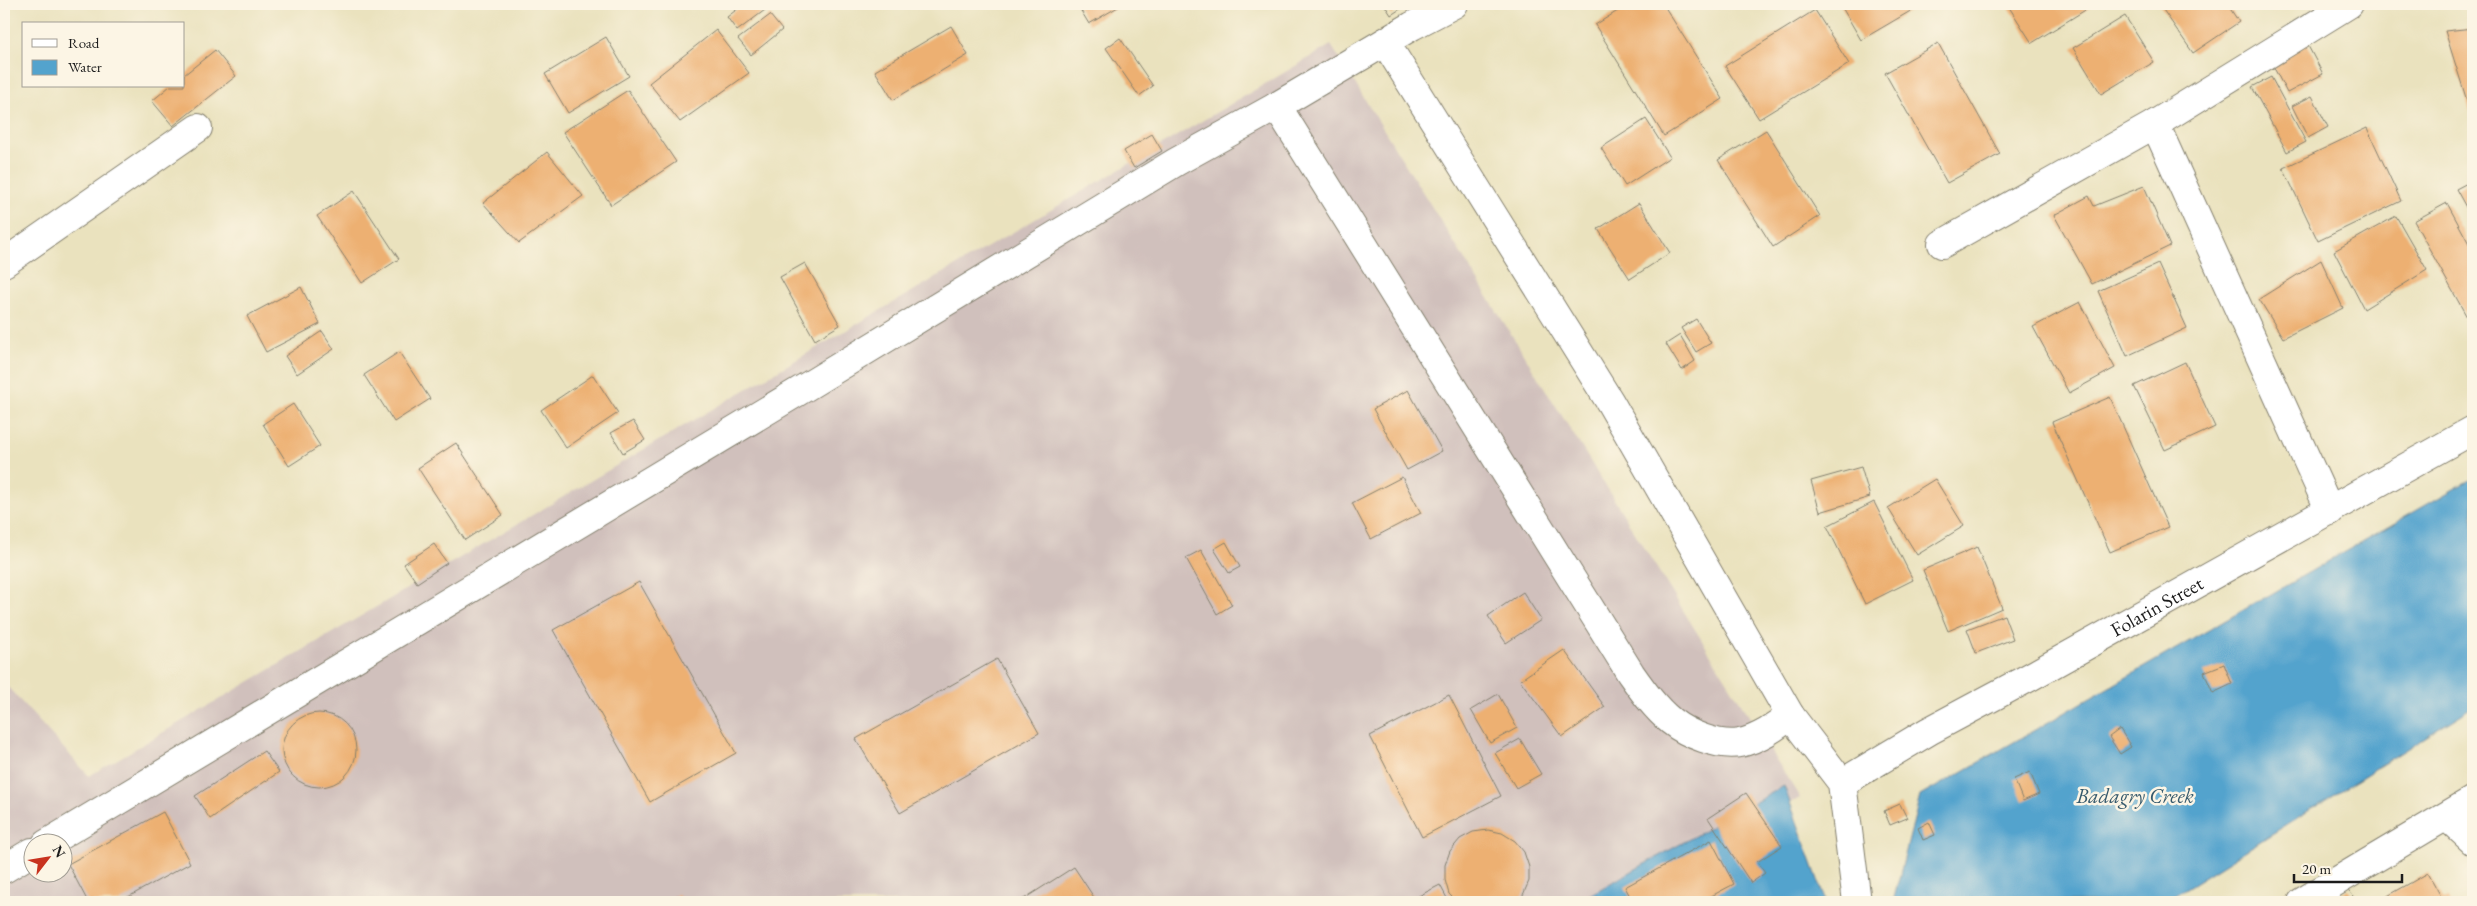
<svg xmlns="http://www.w3.org/2000/svg" width="2477" height="906" font-family="'EB Garamond',serif">
	<style>
		.industrial { fill: #d0c0bc; fill-rule: evenodd }
		.water { fill: #53a3cd; stroke: #386074 }
		.building { fill: #edb072 }
		.lines { fill: none; stroke-linecap: round; stroke-linejoin: round }
		.minor-casing { stroke: #837f6d; stroke-width: 30 }
		.minor { stroke: #fff; stroke-width: 28 }
		.labels { text-anchor: middle; dominant-baseline: central; stroke-width: 5; stroke-linejoin: round; paint-order: stroke }
		.street-label { font-size: 20px; fill: #1c1c1c; stroke: #fcf5e5 }
		.water-label { font-size: 21px; font-style: italic; fill: #35596c; stroke: #fcf5e5 }
	</style>
	<rect width="100%" height="100%" fill="#fcf5e5"/>
	<filter id="ink" filterUnits="userSpaceOnUse"><feTurbulence type="fractalNoise" baseFrequency=".02" numOctaves="2"/><feDisplacementMap in="SourceGraphic" scale="10" xChannelSelector="R" yChannelSelector="G"/><feConvolveMatrix kernelMatrix="1 2 1 2 8 2 1 2 1" color-interpolation-filters="sRGB"/></filter>
	<filter id="wash" filterUnits="userSpaceOnUse"><feTurbulence type="fractalNoise" baseFrequency=".0096" numOctaves="4" result="noise"/><feDisplacementMap in="SourceGraphic" scale="20" xChannelSelector="R" yChannelSelector="G"/><feGaussianBlur stdDeviation="1.12" result="paint"/><feColorMatrix in="noise" values="0 0 0 0 0 0 0 0 0 0 0 0 0 0 0 0 0 1.4 0 .05"/><feComposite in="paint" operator="in"/></filter>
	<g filter="url(#wash)">
		<rect width="100%" height="100%" fill="#eae2be"/>
		<path class="industrial" d="M1331,45L1800,798L1611,902H4V683L89,776ZM32,844H62V874H32Z"/>
		<path class="water" d="M2473,478V707L2164,902H1893L1920,796Z
			M1784,786L1826,902H1577Z"/>
		<g id="blocks">
			<path class="building" d="M744,4H773L737,31L727,17Z
				M1077,4H1123L1089,24Z
				M1384,4H1408L1391,15Z
				M1629,4H1663L1723,99L1664,136L1595,25Z
				M1840,4H1918L1919,6L1861,40Z
				M2007,4H2095L2032,43Z
				M2159,4H2227L2239,22L2193,53Z
				M1815,10L1849,64L1759,119L1725,66Z
				M770,15L782,30L751,55L738,39Z
				M2125,16L2154,62L2101,94L2073,48Z
				M951,26L968,55L893,100L875,71Z
				M2473,28V120L2445,31Z
				M716,30L749,73L680,122L649,83Z
				M606,37L629,76L568,113L545,74Z
				M1120,38L1153,86L1139,96L1106,48Z
				M1938,43L2000,154L1947,183L1885,73Z
				M2307,44L2323,74L2287,93L2271,62Z
				M215,50L236,76L173,126L152,101L170,86H184V75Z
				M2271,77L2306,142L2287,152L2252,87Z
				M628,90L676,162L611,205L563,132Z
				M2312,96L2328,127L2308,138L2292,106Z
				M1646,119L1670,157L1625,186L1601,148Z
				M2367,128L2401,201L2318,241L2283,168Z
				M1766,130L1820,216L1773,247L1718,160Z
				M1152,134L1162,151L1134,168L1124,151Z
				M547,152L583,196L519,243L483,203Z
				M2473,180V220L2456,189Z
				M2144,186L2170,246L2092,284L2054,215L2089,196L2094,206Z
				M354,191L399,259L362,283L317,216Z
				M1639,203L1670,253L1630,279L1598,229Z
				M2447,203L2473,251V328L2414,221Z
				M2396,216L2427,270L2364,309L2334,251Z
				M2321,260L2343,308L2283,338L2259,299Z
				M805,263L840,325L815,340L780,277Z
				M2158,264L2187,328L2127,356L2098,291Z
				M301,287L320,324L266,352L247,316Z
				M2080,302L2115,368L2069,393L2033,327Z
				M1696,319L1711,343L1696,352L1681,328Z
				M322,331L334,349L297,374L285,356Z
				M1680,335L1695,361L1682,370L1666,344Z
				M399,352L430,399L394,422L364,375Z
				M2185,362L2215,427L2165,450L2134,386Z
				M593,375L618,413L566,448L541,410Z
				M1408,390L1442,451L1407,470L1373,409Z
				M2110,397L2168,527L2110,552L2052,422Z
				M293,404L320,446L289,466L263,424Z
				M633,421L645,440L623,453L611,433Z
				M456,443L503,515L465,540L418,468Z
				M1861,467L1870,497L1820,512L1811,481Z
				M1402,477L1421,513L1371,539L1352,503Z
				M1935,479L1964,526L1917,555L1888,508Z
				M1874,502L1913,580L1865,604L1827,526Z
				M1226,542L1240,567L1229,573L1214,549Z
				M434,544L447,563L417,583L404,564Z
				M1977,547L2002,608L1948,631L1923,570Z
				M1201,550L1232,605L1217,614L1186,558Z
				M639,582L736,753L650,802L553,630Z
				M1523,592L1541,620L1506,643L1488,616Z
				M2004,615L2013,639L1976,653L1967,629Z
				M1564,650L1605,707L1562,737L1520,680Z
				M997,659L1039,733L900,813L856,739Z
				M2224,664L2232,684L2213,693L2204,672Z
				M1498,694L1517,728L1490,743L1471,710Z
				M1449,695L1501,796L1422,837L1370,736Z
				M282 750a37 37 0 1 1 74 0a37 37 0 1 1-74 0Z
				M2120,729L2131,747L2120,754L2109,737Z
				M1520,739L1541,774L1516,788L1495,753Z
				M264,751L279,772L210,819L195,796Z
				M2030,772L2039,794L2023,801L2014,779Z
				M1746,793L1782,846L1757,862L1765,873L1751,883L1708,818Z
				M1900,804L1907,818L1890,825L1884,811Z
				M163,812L190,863L119,902H88L68,864Z
				M1929,822L1935,835L1923,840L1918,828Z
				M1488,830L1502,833L1515,841L1524,852L1529,867V881L1523,895L1517,902H1457L1449,894L1445,880V865L1450,851L1460,839L1473,832Z
				M1711,840L1734,884L1700,902H1633L1625,887Z
				M1074,867L1097,902H1019Z
				M2428,873L2443,900L2448,897L2451,902H2377Z
				M1440,885L1449,902H1407Z
				M2348,889L2357,902H2332L2330,900Z
				M678,895L683,902H665Z"/>
		</g>
	</g>
	<g filter="url(#ink)">
		<use href="#blocks" fill-opacity="0" stroke="#837f6d" stroke-width="1"/>
		<g class="lines">
			<defs>
				<g id="minor">
					<path d="M1385,42L1610,402L1790,715L1842,783L1857,902"/>
					<path d="M1277,106L1631,674C1643,691 1655,708 1671,721C1687,734 1719,747 1740,743C1758,739 1777,727 1790,715"/>
					<path d="M2155,124L2349,4"/>
					<path d="M1942,244L2155,124L2330,511"/>
					<path d="M4,263L198,128"/>
					<path id="s1" d="M1842,783L1929,731L2030,677L2473,430"/>
					<path d="M2447,817L2473,841"/>
					<path d="M46,844L806,387L1176,162L1277,106L1412,26L1454,4"/>
					<path d="M4,869L32,852"/>
					<path d="M2302,902L2473,800"/>
				</g>
			</defs>
			<use href="#minor" class="minor-casing"/>
			<use href="#minor" class="minor"/>
		</g>
	</g>
	<g class="labels">
		<g class="street-label">
			<text stroke="none"><textPath href="#s1" startOffset="361">Folarin Street</textPath></text>
		</g>
		<g class="water-label">
			<text x="2135" y="795">Badagry Creek</text>
		</g>
	</g>
	<rect width="2477" height="906" fill="none" stroke="#fcf5e5" stroke-width="20"/>
	<rect x="22" y="22" width="162" height="65" fill="#fcf5e5" stroke="#a29e95"/>
	<rect x="32" y="39" width="25" height="8" fill="#ffffff" stroke="#a29e95"/>
	<text x="68" y="48" font-size="15" fill="#1c1c1c">Road</text>
	<rect x="32" y="60" width="25" height="15" fill="#53a3cd" stroke="#a29e95"/>
	<text x="68" y="72" font-size="15" fill="#1c1c1c">Water</text>
	<g transform="translate(48 858) rotate(59)"><circle r="24" fill="#fcf5e5" stroke="#a29e95"/>
	<path d="M0-4L9 19L0 12L-9 19Z" fill="#c8321e"/>
	<text y="-8" font-size="14" font-weight="bold" text-anchor="middle" fill="#1c1c1c">N</text>
	</g>
	<path d="M2294 874v8h108v-8" fill="none" stroke="#1c1c1c" stroke-width="2.5"/>
	<text x="2302" y="874" font-size="15" fill="#1c1c1c" stroke="#fcf5e5" stroke-width="4" paint-order="stroke">20 m</text>
</svg>
